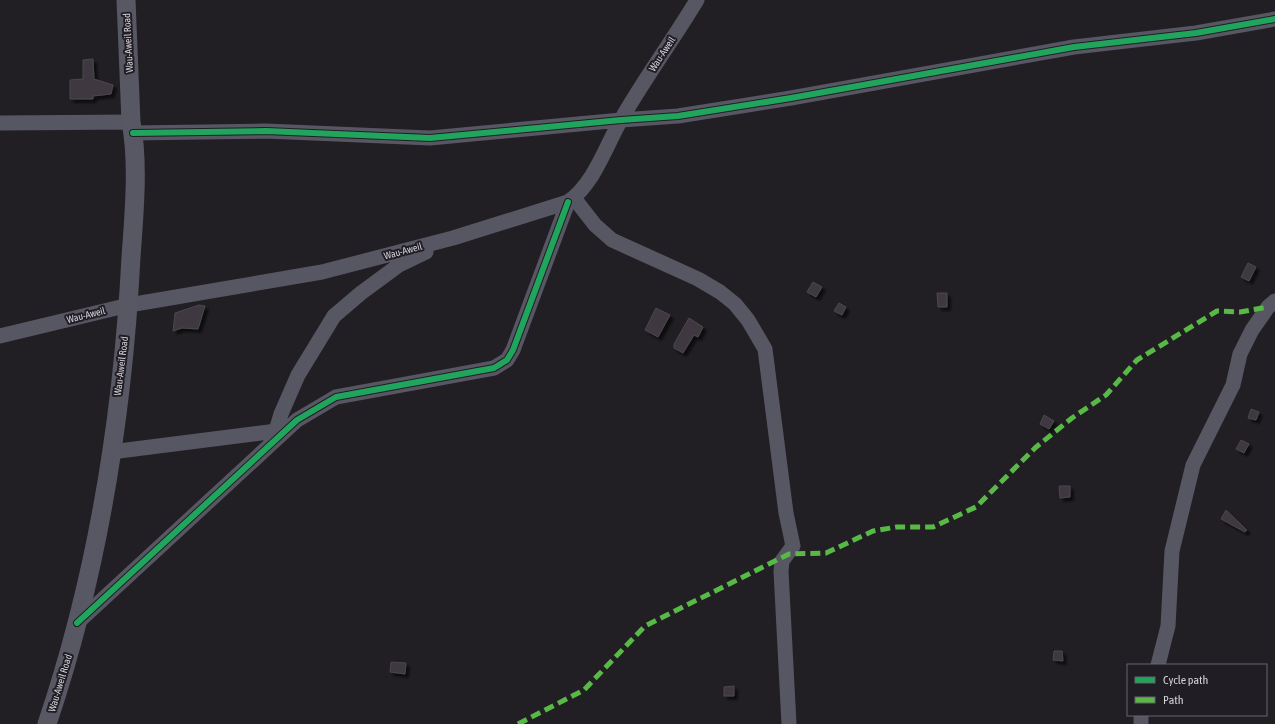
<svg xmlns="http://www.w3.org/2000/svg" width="1275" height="724" font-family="'Asap Condensed',sans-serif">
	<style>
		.building { fill: #403941; stroke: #4a484b; filter: url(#shadow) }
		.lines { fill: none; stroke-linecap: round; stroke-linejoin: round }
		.minor { stroke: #575763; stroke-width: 15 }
		.major { stroke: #585864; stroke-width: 19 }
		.quiet { stroke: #58b947; stroke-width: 5; stroke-dasharray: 10 5; stroke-linecap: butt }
		.cycleway-casing { stroke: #201d25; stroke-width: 8 }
		.cycleway { stroke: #20a55d; stroke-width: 6 }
		.labels { text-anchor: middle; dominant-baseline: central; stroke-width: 4; stroke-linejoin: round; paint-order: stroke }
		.street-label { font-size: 10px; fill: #d4d1d8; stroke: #201d25 }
	</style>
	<defs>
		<filter id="shadow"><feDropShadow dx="3.5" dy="3.5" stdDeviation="1" flood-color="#0009"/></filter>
	</defs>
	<rect width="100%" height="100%" fill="#211f23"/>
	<path class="building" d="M93,59L94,79L113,85L111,94L93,96V99H70V80L83,79V60Z
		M1248,263L1256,267L1249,281L1241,277Z
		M813,282L822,287L816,297L807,292Z
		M937,293H947V307H938Z
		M839,303L846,307L842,315L834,311Z
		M199,305L205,306L198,329L182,328L173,331L175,313Z
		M656,308L670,315L658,337L645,330Z
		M689,318L703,327L698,337L694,335L683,353L674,348V344Z
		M1251,409L1259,412L1256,420L1248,418Z
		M1044,415L1054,421L1049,429L1040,424Z
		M1241,440L1249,444L1244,453L1236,449Z
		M1059,486H1070V497L1060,498Z
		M1226,510L1247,530L1245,532L1221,519Z
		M1054,651H1062L1063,661L1053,660Z
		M391,662L406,663L405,674L390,672Z
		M734,686V696H724V687Z"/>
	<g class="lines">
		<path class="minor" d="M0,123L131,122
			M133,133L266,131L430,138L621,120L678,116L791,98L1074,47L1196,33L1275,19
			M574,198L595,225L612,240L698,279L720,292L735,304L748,320L765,349L786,513L793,546L782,561L781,571L789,724
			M0,336L129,305L322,272L453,238L568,202C595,183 606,145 622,118C645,78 673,40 697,0
			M273,441L281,414L298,375L334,316L361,293L399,265L426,252
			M111,452L277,431
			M77,623L297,420L336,397L494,368L507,360L513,350L568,202
			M1158,665L1168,626L1172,551L1193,465L1233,385L1240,354L1252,330L1268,307L1275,301
			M1141,724V715"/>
		<path class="major" d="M47,724C97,576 123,413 131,257C134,215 139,163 131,122L126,0"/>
		<path class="quiet" d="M518,724L584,690L645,626L789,554L826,553L873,531L897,527H933L976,507L1035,448L1072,418L1106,395L1137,360L1217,311L1240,312L1268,307"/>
		<defs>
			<path id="cycleway" d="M133,133L266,131L430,138L621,120L678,116L791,98L1074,47L1196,33L1275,19
				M77,623L297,420L336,397L494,368L507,360L513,350L568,202"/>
		</defs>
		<use href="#cycleway" class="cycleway-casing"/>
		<use href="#cycleway" class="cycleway"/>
	</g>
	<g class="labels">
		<g class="street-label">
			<text transform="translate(128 43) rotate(-93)">Wau-Aweil Road</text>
			<text transform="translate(662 54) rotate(-57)">Wau-Aweil</text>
			<text transform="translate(403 251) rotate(-15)">Wau-Aweil</text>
			<text transform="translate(86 315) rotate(-14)">Wau-Aweil</text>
			<text transform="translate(121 366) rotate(-83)">Wau-Aweil Road</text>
			<text transform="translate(60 683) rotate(-73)">Wau-Aweil Road</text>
		</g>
	</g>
	<rect x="1127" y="664" width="140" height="52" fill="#201d25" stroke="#68656d"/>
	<rect x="1135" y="677" width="20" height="6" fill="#20a55d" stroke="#68656d"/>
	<text x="1163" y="684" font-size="12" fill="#d4d1d8">Cycle path</text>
	<rect x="1135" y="697" width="20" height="6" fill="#58b947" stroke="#68656d"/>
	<text x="1163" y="704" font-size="12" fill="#d4d1d8">Path</text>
</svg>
